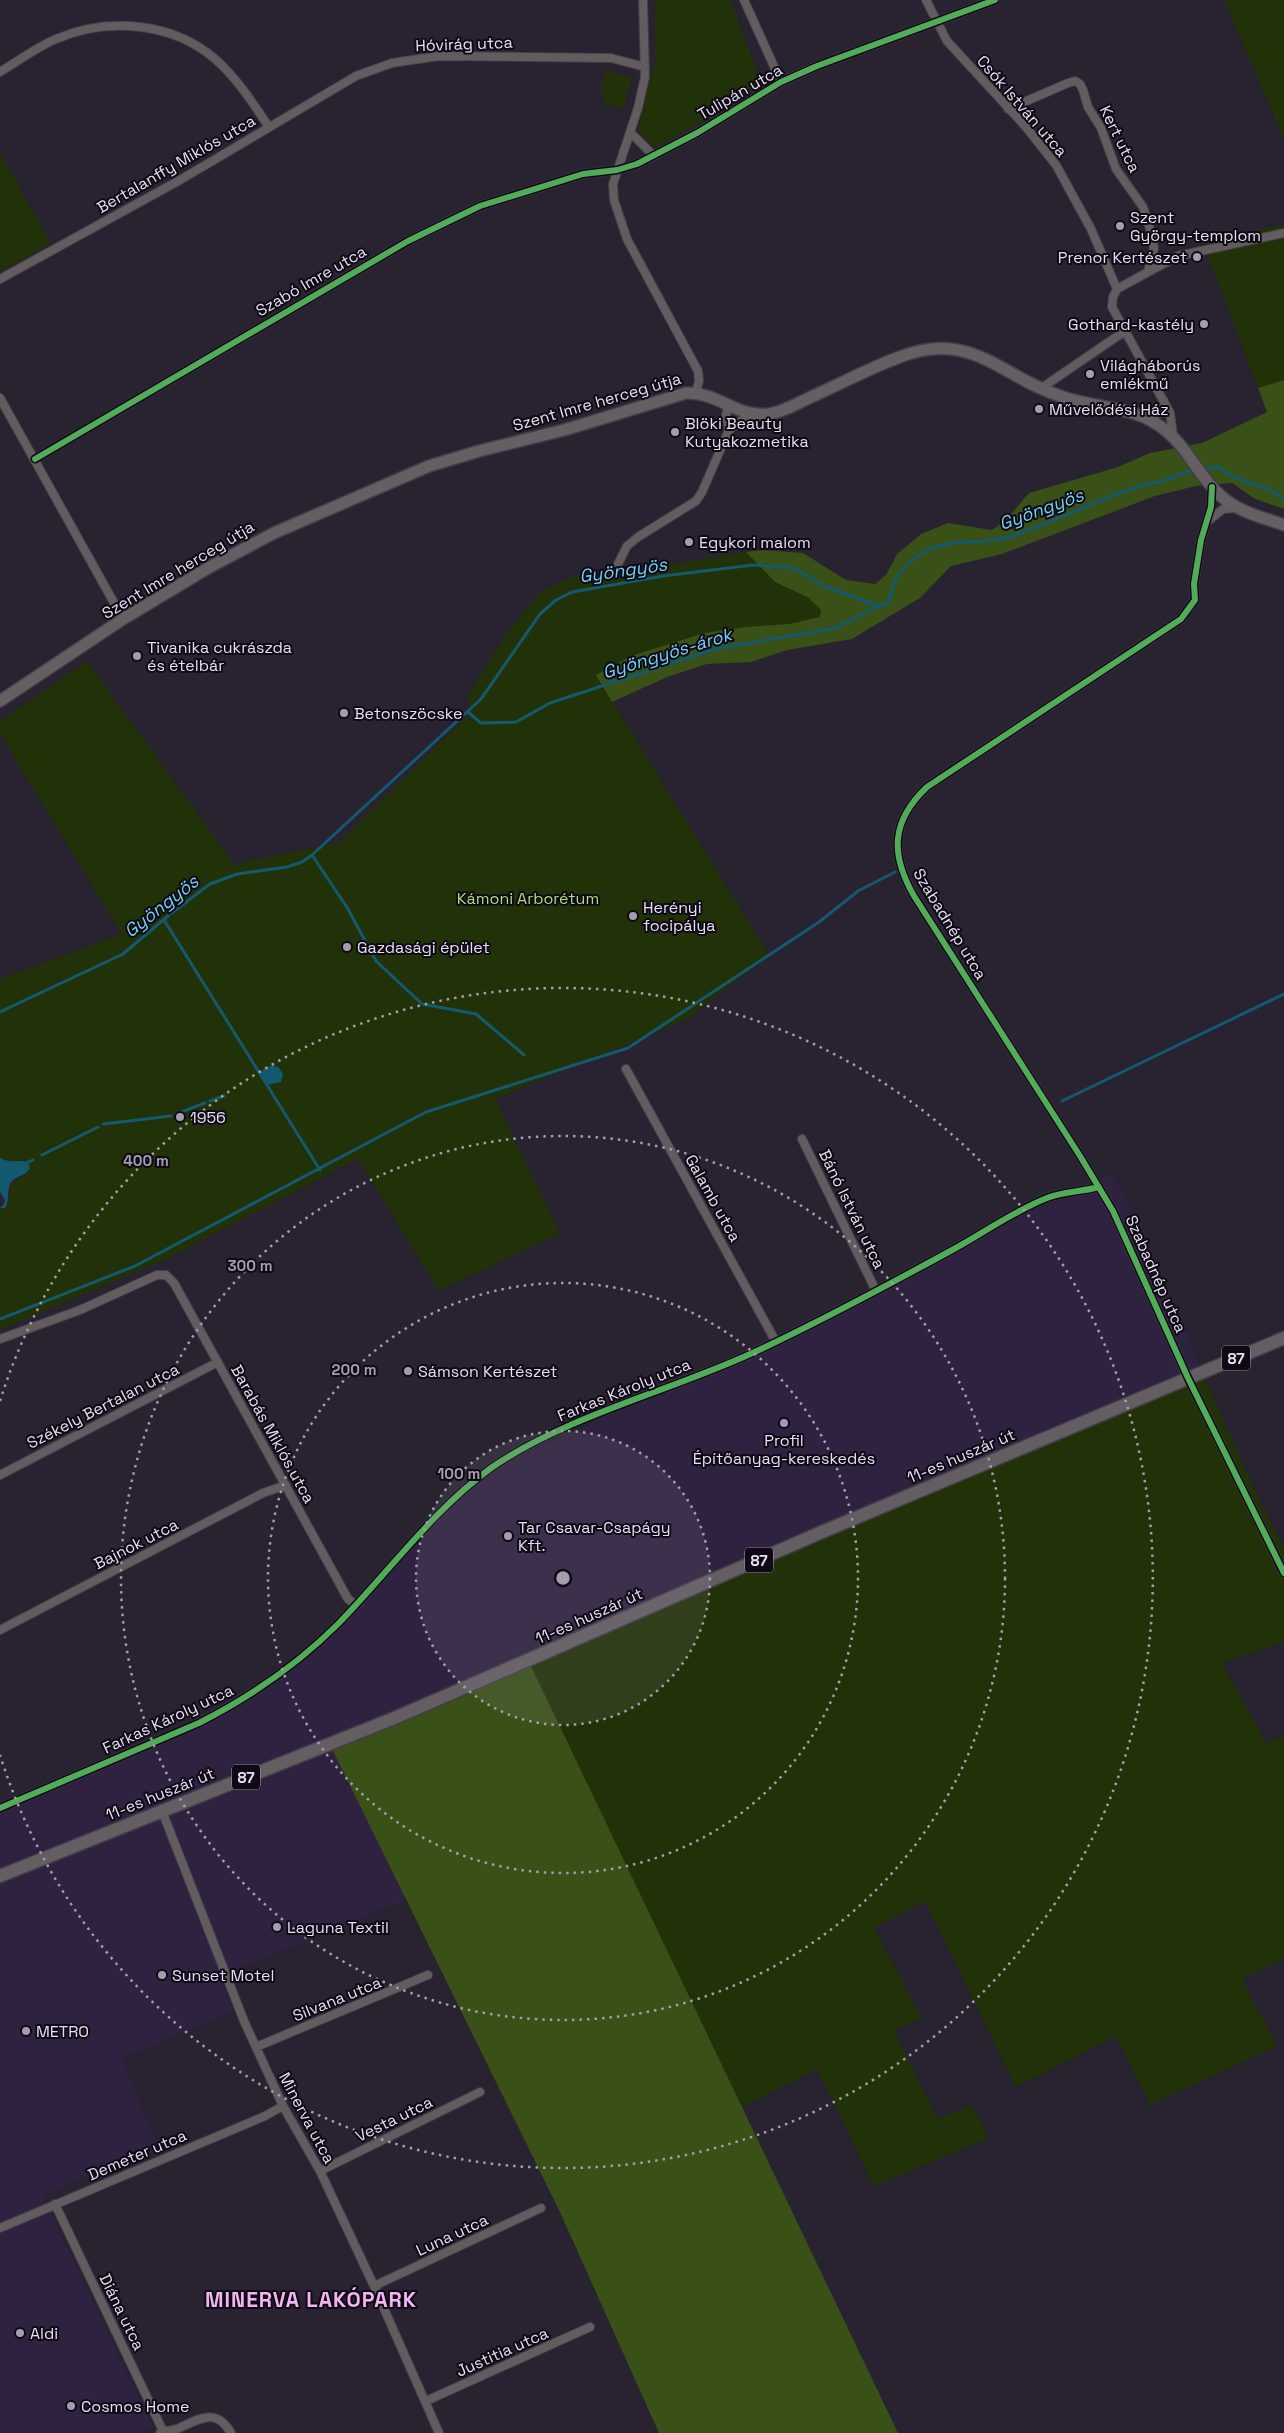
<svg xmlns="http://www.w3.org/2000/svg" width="1284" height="2433" font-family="'Space Grotesk',sans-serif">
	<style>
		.built { fill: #2f2240 }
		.green { fill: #223208 }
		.forest { fill: #395017 }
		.water { fill: #13596f }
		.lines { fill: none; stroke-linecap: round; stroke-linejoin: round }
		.stream { stroke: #13596f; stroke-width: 3 }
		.minor-casing { stroke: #433e4a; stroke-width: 10 }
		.secondary-casing { stroke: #433e4a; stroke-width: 14 }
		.primary-casing { stroke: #433e4a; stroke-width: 15 }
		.minor { stroke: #625c5e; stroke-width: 8 }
		.secondary { stroke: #655e63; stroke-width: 11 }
		.primary { stroke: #645d62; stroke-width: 12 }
		.cycleway-casing { stroke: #0e0915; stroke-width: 9 }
		.cycleway { stroke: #51ab58; stroke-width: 6 }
		.ring { fill: none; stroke: #a39dad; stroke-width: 2.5; stroke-dasharray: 2.5 5 }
		.poi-dot { fill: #a39dad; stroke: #0e0915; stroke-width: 2 }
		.labels { text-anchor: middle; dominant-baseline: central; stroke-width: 4; stroke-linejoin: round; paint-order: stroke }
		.shield { fill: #0e0915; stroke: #a49fae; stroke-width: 1 }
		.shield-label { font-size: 15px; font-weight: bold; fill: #e5dff0 }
		.street-label { font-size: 16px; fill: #e5dff0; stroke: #0e0915 }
		.poi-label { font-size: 16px; fill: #e5dff0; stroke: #0e0915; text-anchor: start }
		.park-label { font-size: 16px; fill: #b2db7f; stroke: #0e0915 }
		.water-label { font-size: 18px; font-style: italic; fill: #72d2f4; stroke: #0e0915 }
		.district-label { font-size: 21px; font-weight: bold; letter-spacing: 1px; fill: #f0b5ee; stroke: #0e0915 }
		.centre { fill: #a39dad; stroke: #0e0915; stroke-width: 2.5 }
		.ring-label { font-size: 15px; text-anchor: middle; font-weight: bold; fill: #a39dad; stroke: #0e0915; stroke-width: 4; stroke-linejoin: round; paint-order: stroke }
	</style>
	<rect width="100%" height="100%" fill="#282231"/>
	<path class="built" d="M1112,1174L1130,1206L1205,1378L719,1580L431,1710L331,1747L408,1899L220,1976L233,2011L121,2059L158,2144L42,2196L153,2428L142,2433H0V1813L179,1736L231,1712L255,1697L292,1670L340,1628L463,1496L491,1473L516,1459Z"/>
	<path class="green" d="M655,0H730L762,84L692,128L654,148L638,130L655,61Z
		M1224,0H1284V139Z
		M606,71L632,77L623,109L604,105L601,87Z
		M0,153L51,243L0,272Z
		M1284,225V380L1258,388L1202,240Z
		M746,552L775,582L809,597L821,610L820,617L789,624L745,627L704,633L596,675L769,955L686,1020L495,1099L560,1233L439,1291L358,1159L164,1260L0,1330V1208H5C16,1191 0,1186 27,1174L21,1160L13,1163L0,1158V979L122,934L15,759L0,732V721L87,661L234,864L338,843L470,713L468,695L503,638L540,592L571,577L625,572Z
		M1205,1378L1262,1506L1284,1546V1642L1222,1663L1266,1743L1284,1736V1959L1242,1979L1277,2046L1150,2105L1116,2036L1016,2087L925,1901L874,1928L922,2018L894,2031L938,2119L971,2105L989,2138L874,2186L817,2069L742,2107L531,1666L719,1580Z"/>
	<path class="forest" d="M1284,380V509L1255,499L1232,483L1196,486L1155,496L1002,554L951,566L920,598L852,639L787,650L751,662L707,664L667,677L612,702L596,675L631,656L704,633L745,627L789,624L820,617L821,610L809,598L775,582L746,552L762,550L803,553L846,580L875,584L886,575L897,554L921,534L948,523L992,530L1007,519L1029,493L1118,467L1150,453L1202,443L1267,412L1258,388Z
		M531,1666L898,2433H659L559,2210L331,1747L431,1710Z"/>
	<path class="water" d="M273,1065L279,1068L283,1074L281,1082L267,1085L259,1074L266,1067Z
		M0,1158C10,1164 18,1159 28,1162L30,1168C26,1176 19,1175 13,1180C5,1188 11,1199 5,1208H0L4,1204L5,1200L0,1192Z"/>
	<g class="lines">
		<path class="stream" d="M1201,469L1219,467L1231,476L1269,489L1284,499
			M468,712L481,723L516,722L550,703L715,649L836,628L878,606
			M312,855L348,909L376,961L422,1004L476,1014L524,1055
			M164,920L320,1170
			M0,1012L123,954L169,915L210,884L237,874L287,867L302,862L312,855L481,699L540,614L556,600L572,592L663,576L753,565L794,568L824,586L878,606L887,604C892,597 891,590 894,583C898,572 916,556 926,551C954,537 983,546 1012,536C1054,523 1094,501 1136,487C1145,484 1154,484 1162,481C1174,478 1182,472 1195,470
			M210,1101L224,1096
			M1062,1101L1284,994
			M176,1114L205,1103
			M103,1124L171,1116
			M42,1155L98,1127
			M24,1164L33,1160
			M0,1319L135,1266L426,1112L628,1048L819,922L858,891L895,872"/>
		<defs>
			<path id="minor" d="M643,0L645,77L638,108L613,184L614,200L627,239L698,371L699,381L696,392
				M744,0L781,82
				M926,0L947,41L1025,126L1056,165L1091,229L1117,289
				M0,72C18,61 37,47 56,39C107,17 171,22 214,58C236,77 253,103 269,127
				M1008,109L1068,83L1075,81L1080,84L1083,90L1088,107L1101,128L1116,169L1143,207L1151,232L1154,248L1148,272L1117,289
				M630,132L653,155
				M1148,272L1178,256L1284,233
				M0,279L180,180L356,76L392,63L439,56L611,58L645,67
				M1117,289L1113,297L1112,307L1170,413L1173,436
				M1040,389L1125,331
				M0,398L123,619
				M728,405L726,415L729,430
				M1145,417L1164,412V401
				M35,459L408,241L480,206L583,174L617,170L637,164L697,133L781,82L817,66L995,0
				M1212,487L1211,507L1201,540L1194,584L1195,600L1181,619L927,787C891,821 890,854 914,896L1080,1156L1113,1211L1188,1378L1284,1573
				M1208,521L1223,509L1237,508
				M618,564L627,546L638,537L696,501L702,492L729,430L750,414
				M626,1069L776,1342
				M802,1139L876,1291
				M0,1339L80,1310L157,1275H166L174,1283L348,1599L356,1605
				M0,1475L218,1362
				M0,1630L263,1493L286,1485
				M0,1808L199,1723C250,1697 297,1665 338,1624C387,1574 434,1509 491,1468C567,1415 675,1390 759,1350C825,1319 890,1284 954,1249C985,1232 1014,1211 1047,1198C1064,1191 1082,1192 1099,1187
				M162,1811L244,2021L283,2106L320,2171L374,2286L439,2433
				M256,2047L428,1975
				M320,2171L480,2092
				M55,2204L163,2431
				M0,2228L265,2116L283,2106
				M374,2286L541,2208
				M426,2401L590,2327
				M160,2433C166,2430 173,2431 179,2428C200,2419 216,2407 231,2433"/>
			<path id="secondary" d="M0,701L123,619L208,568L274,533L429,466L479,451L564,430L686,393C719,392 736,418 769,414C783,412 798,403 811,397C840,384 868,369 897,358C973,328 999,377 1063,397C1089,406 1118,406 1144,417C1187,437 1191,470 1222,497C1241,513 1262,517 1284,525"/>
			<path id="primary" d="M0,1876L397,1717L822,1532L1284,1338"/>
		</defs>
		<use href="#minor" class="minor-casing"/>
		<use href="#secondary" class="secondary-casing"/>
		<use href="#primary" class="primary-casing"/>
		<use href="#minor" class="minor"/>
		<use href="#secondary" class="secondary"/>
		<use href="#primary" class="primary"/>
		<defs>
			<path id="cycleway" d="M35,459L408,241L480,206L583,174L617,170L637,164L697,133L781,82L817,66L995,0
				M1212,487L1211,507L1201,540L1194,584L1195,600L1181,619L927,787C891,821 890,854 914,896L1080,1156L1113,1211L1188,1378L1284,1573
				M0,1808L199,1723C250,1697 297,1665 338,1624C387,1574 434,1509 491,1468C567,1415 675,1390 759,1350C825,1319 890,1284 954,1249C985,1232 1014,1211 1047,1198C1064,1191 1082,1192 1099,1187"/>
		</defs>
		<use href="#cycleway" class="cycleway-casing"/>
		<use href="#cycleway" class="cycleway"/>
	</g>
	<circle cx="563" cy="1578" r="147" fill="#a39dad" fill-opacity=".12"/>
	<g class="ring">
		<circle cx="563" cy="1578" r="147"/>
		<circle cx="563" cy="1578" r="295"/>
		<circle cx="563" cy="1578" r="442"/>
		<path d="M0 1401A590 590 0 1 1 0 1755"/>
	</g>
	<g class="poi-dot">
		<circle cx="1120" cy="226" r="5"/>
		<circle cx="1197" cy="257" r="5"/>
		<circle cx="1204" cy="324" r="5"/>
		<circle cx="1090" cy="374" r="5"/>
		<circle cx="1039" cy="409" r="5"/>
		<circle cx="675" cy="432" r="5"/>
		<circle cx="689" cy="542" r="5"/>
		<circle cx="137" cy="656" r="5"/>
		<circle cx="344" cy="713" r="5"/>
		<circle cx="633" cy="916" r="5"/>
		<circle cx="347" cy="947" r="5"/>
		<circle cx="180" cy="1117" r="5"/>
		<circle cx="408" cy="1371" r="5"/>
		<circle cx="784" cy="1423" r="5"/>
		<circle cx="508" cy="1536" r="5"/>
		<circle cx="277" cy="1927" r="5"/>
		<circle cx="162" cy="1975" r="5"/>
		<circle cx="26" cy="2031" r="5"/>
		<circle cx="20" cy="2333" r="5"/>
		<circle cx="71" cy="2406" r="5"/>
	</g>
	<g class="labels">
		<g class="shield">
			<rect x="1222" y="1345.5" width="28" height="25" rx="4"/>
			<rect x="745" y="1547.5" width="28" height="25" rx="4"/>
			<rect x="232" y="1764.5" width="28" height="25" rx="4"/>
		</g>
		<g class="shield-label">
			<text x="1236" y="1358">87</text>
			<text x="759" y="1560">87</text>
			<text x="246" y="1777">87</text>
		</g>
		<g class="street-label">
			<text transform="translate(464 44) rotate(-2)">Hóvirág utca</text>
			<text transform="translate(740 92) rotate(-30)">Tulipán utca</text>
			<text transform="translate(1022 106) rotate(49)">Csók István utca</text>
			<text transform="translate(1120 139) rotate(64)">Kert utca</text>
			<text transform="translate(176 164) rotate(-30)">Bertalanffy Miklós utca</text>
			<text transform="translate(311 281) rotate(-30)">Szabó Imre utca</text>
			<text transform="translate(597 402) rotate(-16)">Szent Imre herceg útja</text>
			<text transform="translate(178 570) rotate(-31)">Szent Imre herceg útja</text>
			<text transform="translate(950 924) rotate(59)">Szabadnép utca</text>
			<text transform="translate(713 1198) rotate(61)">Galamb utca</text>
			<text transform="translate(852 1209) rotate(64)">Bánó István utca</text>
			<text transform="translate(1156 1274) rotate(66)">Szabadnép utca</text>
			<text transform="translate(624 1390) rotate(-22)">Farkas Károly utca</text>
			<text transform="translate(103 1406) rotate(-27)">Székely Bertalan utca</text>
			<text transform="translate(273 1434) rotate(61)">Barabás Miklós utca</text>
			<text transform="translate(961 1456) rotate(-23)">11-es huszár út</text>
			<text transform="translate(136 1544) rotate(-27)">Bajnok utca</text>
			<text transform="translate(589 1616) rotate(-24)">11-es huszár út</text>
			<text transform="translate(168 1719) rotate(-25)">Farkas Károly utca</text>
			<text transform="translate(160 1794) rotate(-22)">11-es huszár út</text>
			<text transform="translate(337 1999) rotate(-22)">Silvana utca</text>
			<text transform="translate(307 2118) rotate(62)">Minerva utca</text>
			<text transform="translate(394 2119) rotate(-26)">Vesta utca</text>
			<text transform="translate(137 2155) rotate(-23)">Demeter utca</text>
			<text transform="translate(452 2235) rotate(-25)">Luna utca</text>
			<text transform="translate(122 2312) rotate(64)">Diána utca</text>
			<text transform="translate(502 2352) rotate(-24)">Justitia utca</text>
		</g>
		<g class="poi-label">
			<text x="1130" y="217">Szent<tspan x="1130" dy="18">György-templom</tspan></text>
			<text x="1187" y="257" text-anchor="end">Prenor Kertészet</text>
			<text x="1194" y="324" text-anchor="end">Gothard-kastély</text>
			<text x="1100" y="365">Világháborús<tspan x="1100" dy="18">emlékmű</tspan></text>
			<text x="1049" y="409">Művelődési Ház</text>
			<text x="685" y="423">Blöki Beauty<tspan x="685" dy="18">Kutyakozmetika</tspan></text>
			<text x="699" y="542">Egykori malom</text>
			<text x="147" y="647">Tivanika cukrászda<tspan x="147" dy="18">és ételbár</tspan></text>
			<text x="354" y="713">Betonszöcske</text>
			<text x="643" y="907">Herényi<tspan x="643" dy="18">focipálya</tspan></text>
			<text x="357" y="947">Gazdasági épület</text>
			<text x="190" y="1117">1956</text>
			<text x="418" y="1371">Sámson Kertészet</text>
			<text x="784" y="1440" text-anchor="middle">Profil<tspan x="784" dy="18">Építőanyag-kereskedés</tspan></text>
			<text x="518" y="1527">Tar Csavar-Csapágy<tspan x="518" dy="18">Kft.</tspan></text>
			<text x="287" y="1927">Laguna Textil</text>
			<text x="172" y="1975">Sunset Motel</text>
			<text x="36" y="2031">METRO</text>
			<text x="30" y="2333">Aldi</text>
			<text x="81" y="2406">Cosmos Home</text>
		</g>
		<g class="park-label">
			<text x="528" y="898">Kámoni Arborétum</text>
		</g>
		<g class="water-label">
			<text transform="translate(1041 509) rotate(-20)">Gyöngyös</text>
			<text transform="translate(623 570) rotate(-8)">Gyöngyös</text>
			<text transform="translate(667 653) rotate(-17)">Gyöngyös-árok</text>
			<text transform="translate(161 906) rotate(-38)">Gyöngyös</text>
		</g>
		<g class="district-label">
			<text x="311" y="2299">MINERVA LAKÓPARK</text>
		</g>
	</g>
	<circle cx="563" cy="1578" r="8" class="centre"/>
	<g class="ring-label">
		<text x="146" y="1166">400 m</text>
		<text x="250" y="1271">300 m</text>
		<text x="354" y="1375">200 m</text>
		<text x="459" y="1479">100 m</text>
	</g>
</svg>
